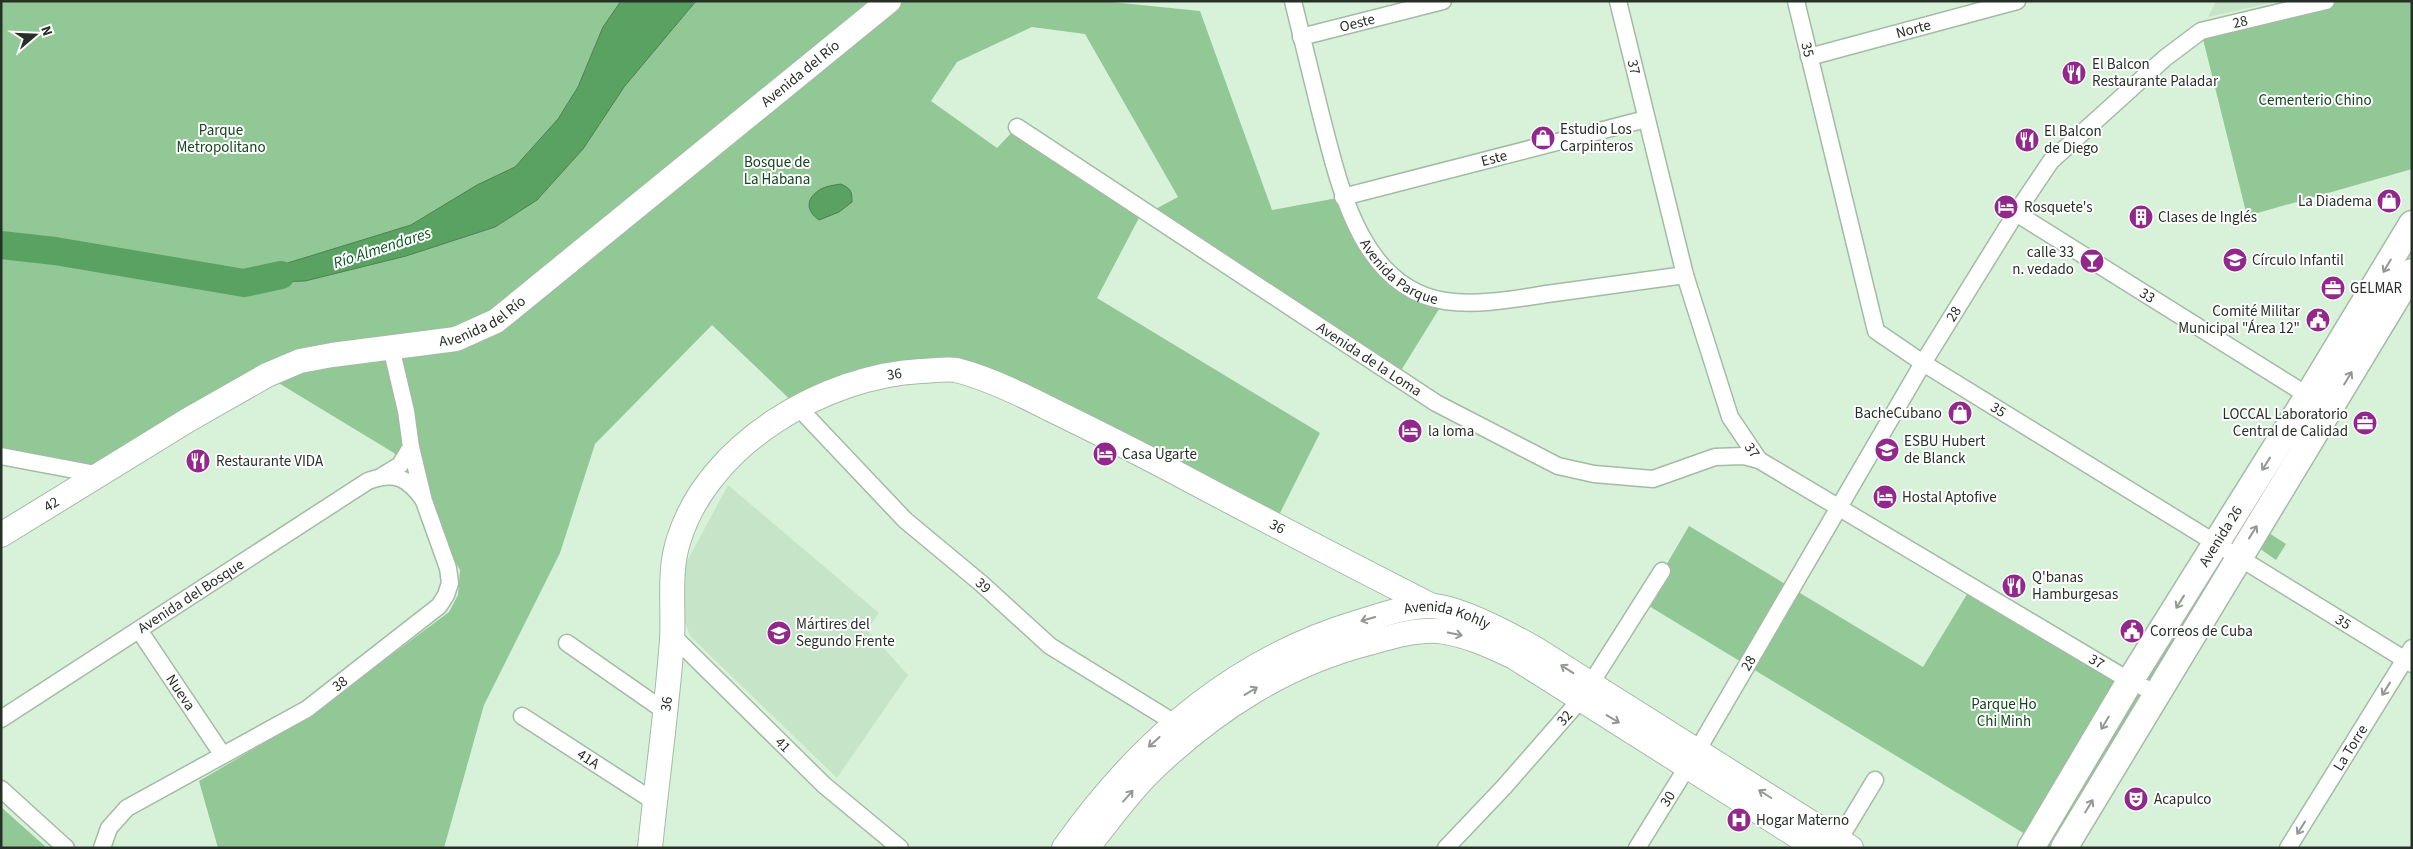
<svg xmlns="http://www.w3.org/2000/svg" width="2413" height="849" font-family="'Source Sans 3',sans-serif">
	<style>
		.built { fill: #c6e5c8 }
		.green { fill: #91c895 }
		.water { fill: #59a261; stroke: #4a8050 }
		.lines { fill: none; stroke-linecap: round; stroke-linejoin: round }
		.river { stroke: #59a261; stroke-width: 28 }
		.street-casing { stroke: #a3bba4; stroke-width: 19 }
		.secondary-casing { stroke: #a3bba4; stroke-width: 26 }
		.primary-casing { stroke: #a3bba4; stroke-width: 29 }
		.street { stroke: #fff; stroke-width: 16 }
		.secondary { stroke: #fff; stroke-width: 24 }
		.primary { stroke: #fff; stroke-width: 26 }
		.oneway { stroke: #939893 }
		.labels { text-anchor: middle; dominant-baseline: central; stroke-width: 4; stroke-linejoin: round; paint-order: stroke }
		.street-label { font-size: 15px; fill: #273027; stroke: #fff }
		.poi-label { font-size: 15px; fill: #273027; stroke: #fff; text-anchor: start }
		.park-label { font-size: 15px; fill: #11451b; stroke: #fff }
		.water-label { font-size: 16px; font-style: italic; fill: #03591b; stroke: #fff }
	</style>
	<rect width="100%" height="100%" fill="#d8f2d9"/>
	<path class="built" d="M2216,1H2280L2208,17Z
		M728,485L879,613L867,630L908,675L837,778L690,636L683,616L685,565Z"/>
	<path class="green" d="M1,1H621L603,27L578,87L558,119L515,167L477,185L411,225L281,265L245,283L305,281L406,256L495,227L537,200L583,149L624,87L696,1H1102L1200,11L1272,210L1343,197L1388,271L1444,301L1397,377L1150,212L1178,197L1085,34L1032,27L957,62L931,101L997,148L1017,127L1141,214L1097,298L1320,433L1274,525L954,370L797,406L712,325L595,444L560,553L484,705L444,848H218L199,781L307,718L449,612L458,595L460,570L394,453L272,379L101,475L1,456Z
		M2329,1H2412V169L2247,216L2201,31Z
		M1689,526L1923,667L1972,586L2130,681L2035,840L1644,603Z
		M2269,533L2286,544L2276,560L2259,548Z
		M2222,552L2228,556L2151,684L2145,680Z
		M2139,690L2145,694L2053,848H2045Z
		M1,807L47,848H1Z"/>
	<path class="water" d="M621,1H696L624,87L583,149L537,200L495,227L406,256L305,281L244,283L281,265L411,225L477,185L515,167L558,119L578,87L603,27Z
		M841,184C851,189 852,191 852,202L839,212L819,220C805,210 806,198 821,189C826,186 835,185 841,184Z"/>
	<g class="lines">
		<path class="river" d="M1,245L55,251L244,283L281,275"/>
		<defs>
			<g id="street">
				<path id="s1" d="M1293,1C1302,39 1312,77 1321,115C1339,184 1360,288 1445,301C1478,306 1514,299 1547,294C1593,288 1639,281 1685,275"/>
				<path id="s2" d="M1618,1L1685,275L1730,417L1759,460L2130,681L2156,693"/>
				<path id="s3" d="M1796,1L1876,331L1923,363L2412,664"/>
				<path id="s4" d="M1301,37L1443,1"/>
				<path id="s5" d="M1809,57L2017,1"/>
				<path id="s6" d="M1017,127L1436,403L1558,466L1594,474L1653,479L1715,457L1744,456L1759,460"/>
				<path id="s7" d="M1343,197L1646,119"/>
				<path id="s8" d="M2016,213L2315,400"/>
				<path id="s9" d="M797,406L905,520L982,584L1050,646L1183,728"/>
				<path d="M1,456L101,475"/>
				<path d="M382,476L400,465L411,447L406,411L391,347"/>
				<path id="s10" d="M139,630L222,754"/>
				<path id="s11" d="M672,635L824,785L900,848"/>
				<path d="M567,643L666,712"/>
				<path id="s12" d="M522,716L655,802"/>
				<path id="s13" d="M1,719L368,481C394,471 407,477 423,499"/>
				<path d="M1,789L66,848"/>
				<path id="s14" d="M102,848L109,828L127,808L307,709L439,606L446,595L450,583L448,568L424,501L411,447"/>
				<path id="s15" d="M1446,848L1504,787L1581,699L1662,571"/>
				<path id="s16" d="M1637,848L1697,751L1923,363L2016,213L2051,161L2165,58L2201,31L2326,1"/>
				<path d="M1834,848L1875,780"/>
				<path id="s17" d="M2288,848L2412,648"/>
			</g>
			<g id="secondary">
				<path id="s18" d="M1,535L188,420L267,375L300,361L332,355L456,339L496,321L889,1"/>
				<path id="s19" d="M650,848C657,778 667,709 672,640C674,607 668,571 679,539C709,443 825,376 921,371C932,371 946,368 956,370C988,378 1021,394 1050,409C1089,428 1129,448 1167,468C1255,515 1344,561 1432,606"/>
				<path id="s20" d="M1064,848C1138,743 1234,659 1359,622C1381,615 1409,605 1433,606C1461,608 1509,634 1534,648L1851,848"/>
				<path d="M1087,848C1108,822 1128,793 1152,770C1215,710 1284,665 1369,643C1390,637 1417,629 1439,631C1467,635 1489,645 1514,657L1816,848"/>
			</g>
			<g id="primary">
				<path id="s21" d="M2031,848L2130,681L2308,396L2412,224"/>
				<path d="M2064,848L2412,272"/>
			</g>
		</defs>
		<use href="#street" class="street-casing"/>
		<use href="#secondary" class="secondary-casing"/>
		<use href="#primary" class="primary-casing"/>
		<use href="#street" class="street"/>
		<use href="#secondary" class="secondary"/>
		<use href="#primary" class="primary"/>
	</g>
	<defs><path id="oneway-shaft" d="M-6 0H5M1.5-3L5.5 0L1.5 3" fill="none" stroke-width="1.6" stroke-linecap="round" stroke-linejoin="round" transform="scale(1.25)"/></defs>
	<g class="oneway">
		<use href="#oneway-shaft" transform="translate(2387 266) rotate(121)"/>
		<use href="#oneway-shaft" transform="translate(2348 378) rotate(-59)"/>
		<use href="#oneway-shaft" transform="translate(2266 464) rotate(122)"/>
		<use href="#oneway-shaft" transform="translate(2253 532) rotate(-58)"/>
		<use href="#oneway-shaft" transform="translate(2180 602) rotate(122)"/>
		<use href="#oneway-shaft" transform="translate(1368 619) rotate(164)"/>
		<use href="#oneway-shaft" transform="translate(1455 634) rotate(11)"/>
		<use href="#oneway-shaft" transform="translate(1567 669) rotate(-147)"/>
		<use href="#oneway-shaft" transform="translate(2386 689) rotate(122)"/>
		<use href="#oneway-shaft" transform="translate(1251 691) rotate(-31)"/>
		<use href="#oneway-shaft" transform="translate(1613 719) rotate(31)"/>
		<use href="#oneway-shaft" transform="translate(2105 723) rotate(121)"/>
		<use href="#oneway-shaft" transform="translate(1154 742) rotate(138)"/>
		<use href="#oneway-shaft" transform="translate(1765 794) rotate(-148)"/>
		<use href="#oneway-shaft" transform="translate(1128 796) rotate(-49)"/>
		<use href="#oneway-shaft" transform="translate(2089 806) rotate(-59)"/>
		<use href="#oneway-shaft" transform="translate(2301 828) rotate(122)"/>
	</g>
	<defs>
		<symbol id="restaurant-disc" viewBox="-11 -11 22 22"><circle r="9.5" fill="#92288b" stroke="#fff"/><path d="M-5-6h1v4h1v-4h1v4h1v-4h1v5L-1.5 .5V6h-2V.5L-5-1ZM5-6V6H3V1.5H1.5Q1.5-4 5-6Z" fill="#fff"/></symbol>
		<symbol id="shop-disc" viewBox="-11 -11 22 22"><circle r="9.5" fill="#92288b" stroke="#fff"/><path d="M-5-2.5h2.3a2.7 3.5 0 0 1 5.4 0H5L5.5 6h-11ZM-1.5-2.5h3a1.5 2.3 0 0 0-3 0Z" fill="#fff"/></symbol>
		<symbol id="hotel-disc" viewBox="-11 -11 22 22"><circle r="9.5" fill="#92288b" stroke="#fff"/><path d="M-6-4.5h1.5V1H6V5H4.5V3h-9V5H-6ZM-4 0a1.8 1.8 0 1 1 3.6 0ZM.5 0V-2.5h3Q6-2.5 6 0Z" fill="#fff"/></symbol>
		<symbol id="building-disc" viewBox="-11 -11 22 22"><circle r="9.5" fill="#92288b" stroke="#fff"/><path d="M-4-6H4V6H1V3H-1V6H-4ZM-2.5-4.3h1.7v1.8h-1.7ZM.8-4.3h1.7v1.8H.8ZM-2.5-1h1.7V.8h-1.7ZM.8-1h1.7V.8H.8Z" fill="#fff"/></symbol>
		<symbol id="school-disc" viewBox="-11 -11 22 22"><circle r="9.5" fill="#92288b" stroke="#fff"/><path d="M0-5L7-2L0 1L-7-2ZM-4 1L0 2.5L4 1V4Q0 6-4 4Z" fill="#fff"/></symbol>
		<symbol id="bar-disc" viewBox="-11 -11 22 22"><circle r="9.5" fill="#92288b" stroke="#fff"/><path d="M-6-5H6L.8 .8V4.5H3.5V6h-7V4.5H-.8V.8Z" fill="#fff"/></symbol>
		<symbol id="office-disc" viewBox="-11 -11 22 22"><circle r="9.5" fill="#92288b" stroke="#fff"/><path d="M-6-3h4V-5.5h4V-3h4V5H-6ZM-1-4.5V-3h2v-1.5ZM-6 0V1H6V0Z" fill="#fff"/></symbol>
		<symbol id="civic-disc" viewBox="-11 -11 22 22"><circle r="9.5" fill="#92288b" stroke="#fff"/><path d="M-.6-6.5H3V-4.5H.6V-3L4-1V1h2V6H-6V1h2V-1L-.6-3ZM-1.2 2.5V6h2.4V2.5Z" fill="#fff"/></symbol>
		<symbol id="theatre-disc" viewBox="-11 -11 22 22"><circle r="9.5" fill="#92288b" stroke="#fff"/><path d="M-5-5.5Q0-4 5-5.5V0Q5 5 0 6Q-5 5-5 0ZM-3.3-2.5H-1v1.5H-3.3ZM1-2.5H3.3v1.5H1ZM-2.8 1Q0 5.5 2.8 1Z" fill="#fff"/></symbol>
		<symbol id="hospital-disc" viewBox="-11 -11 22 22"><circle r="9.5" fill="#92288b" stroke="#fff"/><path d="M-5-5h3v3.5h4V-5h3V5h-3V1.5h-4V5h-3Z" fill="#fff"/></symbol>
	</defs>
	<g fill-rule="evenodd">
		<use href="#restaurant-disc" x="2060" y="59" width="28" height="28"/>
		<use href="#shop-disc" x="1529" y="124" width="28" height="28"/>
		<use href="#restaurant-disc" x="2013" y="126" width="28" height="28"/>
		<use href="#shop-disc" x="2375" y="187" width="28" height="28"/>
		<use href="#hotel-disc" x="1992" y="193" width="28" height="28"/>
		<use href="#building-disc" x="2127" y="203" width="28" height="28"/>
		<use href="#school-disc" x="2221" y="246" width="28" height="28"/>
		<use href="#bar-disc" x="2078" y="247" width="28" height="28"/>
		<use href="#office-disc" x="2319" y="274" width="28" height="28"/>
		<use href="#civic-disc" x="2304" y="306" width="28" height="28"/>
		<use href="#shop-disc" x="1946" y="399" width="28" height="28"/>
		<use href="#office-disc" x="2351" y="409" width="28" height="28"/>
		<use href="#hotel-disc" x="1396" y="417" width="28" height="28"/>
		<use href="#school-disc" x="1873" y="436" width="28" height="28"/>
		<use href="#hotel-disc" x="1091" y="440" width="28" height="28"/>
		<use href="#restaurant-disc" x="184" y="447" width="28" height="28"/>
		<use href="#hotel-disc" x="1871" y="483" width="28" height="28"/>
		<use href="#restaurant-disc" x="2000" y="572" width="28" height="28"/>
		<use href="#civic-disc" x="2118" y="617" width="28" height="28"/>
		<use href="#school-disc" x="765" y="619" width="28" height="28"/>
		<use href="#theatre-disc" x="2122" y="785" width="28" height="28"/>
		<use href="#hospital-disc" x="1725" y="806" width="28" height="28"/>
	</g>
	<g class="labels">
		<g class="street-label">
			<text stroke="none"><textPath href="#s16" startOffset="1041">28</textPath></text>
			<text stroke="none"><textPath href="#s4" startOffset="58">Oeste</textPath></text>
			<text stroke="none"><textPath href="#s5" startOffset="108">Norte</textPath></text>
			<text stroke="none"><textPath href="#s3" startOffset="50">35</textPath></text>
			<text stroke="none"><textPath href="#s2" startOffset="68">37</textPath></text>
			<text stroke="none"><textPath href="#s18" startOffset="940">Avenida del Río</textPath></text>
			<text stroke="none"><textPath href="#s7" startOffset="156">Este</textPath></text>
			<text stroke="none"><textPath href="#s1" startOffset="299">Avenida Parque</textPath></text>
			<text stroke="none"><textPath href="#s8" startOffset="155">33</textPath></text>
			<text stroke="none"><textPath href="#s16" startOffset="621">28</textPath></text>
			<text stroke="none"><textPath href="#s18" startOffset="535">Avenida del Río</textPath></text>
			<text stroke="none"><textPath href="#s6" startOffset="422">Avenida de la Loma</textPath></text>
			<text stroke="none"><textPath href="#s19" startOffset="595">36</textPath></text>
			<text stroke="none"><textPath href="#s3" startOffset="485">35</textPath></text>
			<text stroke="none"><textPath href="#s2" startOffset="471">37</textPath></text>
			<text stroke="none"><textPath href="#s18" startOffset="59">42</textPath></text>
			<text stroke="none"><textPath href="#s19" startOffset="1015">36</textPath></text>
			<text stroke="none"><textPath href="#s21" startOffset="365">Avenida 26</textPath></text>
			<text stroke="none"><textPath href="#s9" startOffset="259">39</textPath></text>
			<text stroke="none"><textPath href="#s13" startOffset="226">Avenida del Bosque</textPath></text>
			<text stroke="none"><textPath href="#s20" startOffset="470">Avenida Kohly</textPath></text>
			<text stroke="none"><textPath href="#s3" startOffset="890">35</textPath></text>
			<text stroke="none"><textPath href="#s2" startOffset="876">37</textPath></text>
			<text stroke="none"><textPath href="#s16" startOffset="216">28</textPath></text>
			<text stroke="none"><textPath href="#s14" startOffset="295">38</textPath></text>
			<text stroke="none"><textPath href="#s10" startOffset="75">Nueva</textPath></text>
			<text stroke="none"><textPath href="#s19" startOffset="145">36</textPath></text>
			<text stroke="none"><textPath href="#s15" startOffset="176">32</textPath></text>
			<text stroke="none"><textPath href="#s11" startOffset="156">41</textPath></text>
			<text stroke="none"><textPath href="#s17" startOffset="118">La Torre</textPath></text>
			<text stroke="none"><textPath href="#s12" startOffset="79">41A</textPath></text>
			<text stroke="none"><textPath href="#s16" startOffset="58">30</textPath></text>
		</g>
		<g class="poi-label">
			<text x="2092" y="64">El Balcon<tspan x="2092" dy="17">Restaurante Paladar</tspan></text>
			<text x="1560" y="129">Estudio Los<tspan x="1560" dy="17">Carpinteros</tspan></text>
			<text x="2044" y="131">El Balcon<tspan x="2044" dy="17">de Diego</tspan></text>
			<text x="2372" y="201" text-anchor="end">La Diadema</text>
			<text x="2024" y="207">Rosquete's</text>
			<text x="2158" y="217">Clases de Inglés</text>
			<text x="2074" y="252" text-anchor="end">calle 33<tspan x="2074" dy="17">n. vedado</tspan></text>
			<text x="2252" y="260">Círculo Infantil</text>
			<text x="2350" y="288">GELMAR</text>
			<text x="2300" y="311" text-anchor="end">Comité Militar<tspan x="2300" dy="17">Municipal "Área 12"</tspan></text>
			<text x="1942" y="413" text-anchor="end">BacheCubano</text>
			<text x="2348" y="414" text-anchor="end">LOCCAL Laboratorio<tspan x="2348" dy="17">Central de Calidad</tspan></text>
			<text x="1428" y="431">la loma</text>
			<text x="1904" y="441">ESBU Hubert<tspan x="1904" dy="17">de Blanck</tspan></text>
			<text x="1122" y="454">Casa Ugarte</text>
			<text x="216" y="461">Restaurante VIDA</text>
			<text x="1902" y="497">Hostal Aptofive</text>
			<text x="2032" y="577">Q'banas<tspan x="2032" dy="17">Hamburgesas</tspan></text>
			<text x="796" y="624">Mártires del<tspan x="796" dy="17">Segundo Frente</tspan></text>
			<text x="2150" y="631">Correos de Cuba</text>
			<text x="2154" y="799">Acapulco</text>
			<text x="1756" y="820">Hogar Materno</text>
		</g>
		<g class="park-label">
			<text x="2315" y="100">Cementerio Chino</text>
			<text x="221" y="130">Parque<tspan x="221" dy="17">Metropolitano</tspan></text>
			<text x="777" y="162">Bosque de<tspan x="777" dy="17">La Habana</tspan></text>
			<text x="2004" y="704">Parque Ho<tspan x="2004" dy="17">Chi Minh</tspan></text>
		</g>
		<g class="water-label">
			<text transform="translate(382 248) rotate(-18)">Río Almendares</text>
		</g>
	</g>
	<rect width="2413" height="849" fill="none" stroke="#273027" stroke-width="5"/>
	<g transform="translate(35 35) rotate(71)" stroke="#ffffff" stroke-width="4" paint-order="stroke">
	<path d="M0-4L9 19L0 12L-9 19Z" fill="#273027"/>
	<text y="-8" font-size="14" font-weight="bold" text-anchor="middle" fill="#273027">N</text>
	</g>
</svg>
